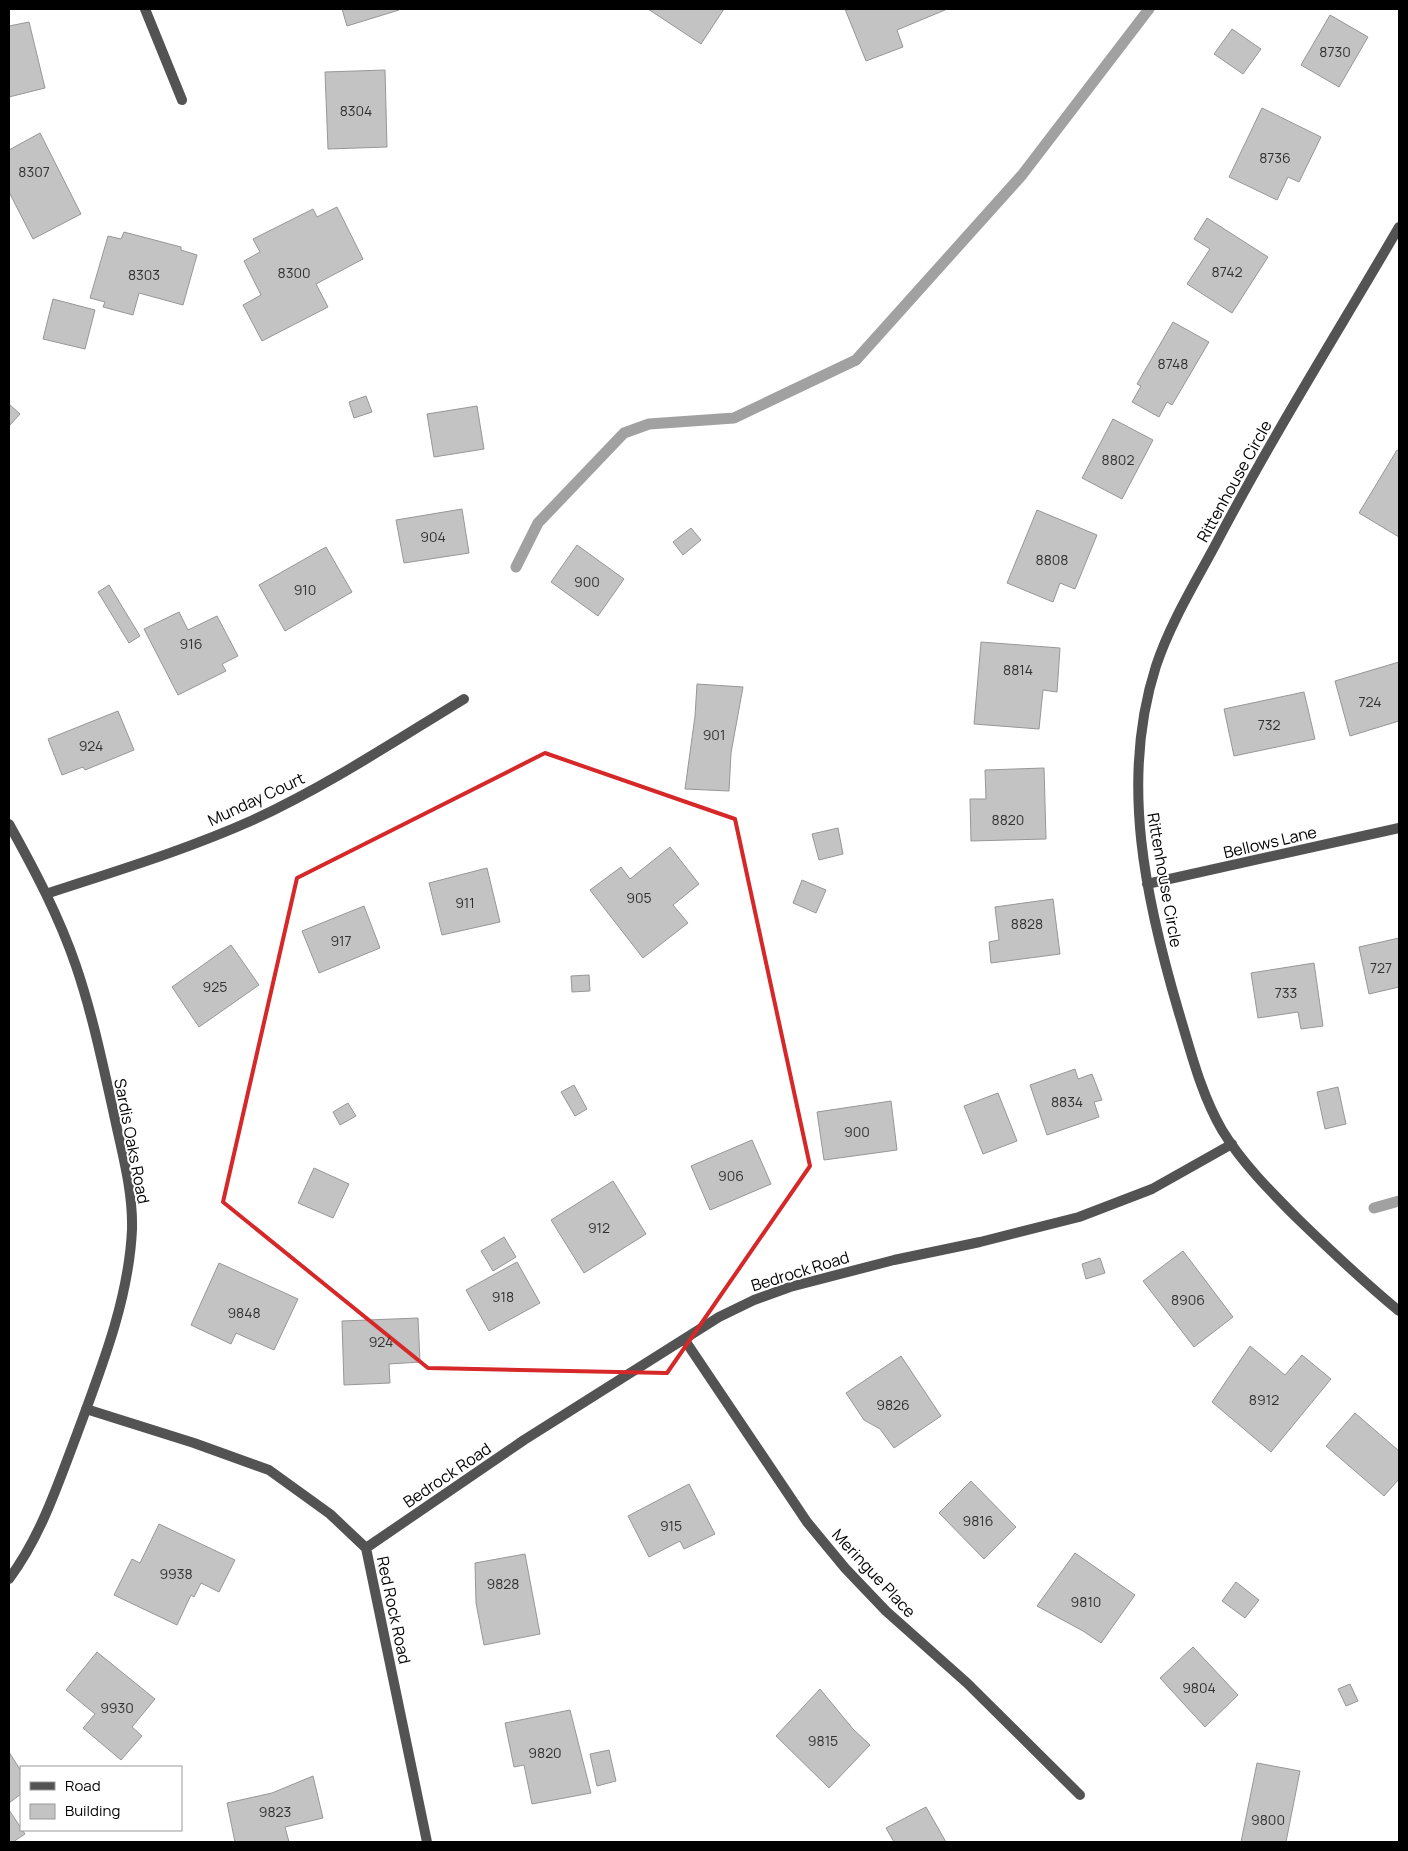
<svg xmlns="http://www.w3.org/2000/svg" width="1408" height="1851" font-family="Manrope,sans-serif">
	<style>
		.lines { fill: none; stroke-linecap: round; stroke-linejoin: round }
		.stream { stroke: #a1a1a1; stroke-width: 11 }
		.building { fill: #c3c3c3; stroke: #979797 }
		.minor { stroke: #535353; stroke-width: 10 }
		.marked { fill: none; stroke: #d62828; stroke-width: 4; stroke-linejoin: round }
		.labels { text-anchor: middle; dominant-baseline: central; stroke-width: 4; stroke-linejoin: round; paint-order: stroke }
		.number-label { font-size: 14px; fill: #313131 }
		.street-label { font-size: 16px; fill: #000; stroke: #fff }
	</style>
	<rect width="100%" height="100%" fill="#fff"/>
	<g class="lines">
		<path class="stream" d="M516,567L538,523L624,433L649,424L734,418L856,360L1022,175L1149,9
			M1374,1208L1399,1201"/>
	</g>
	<path class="building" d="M342,9H399V10L347,26Z
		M648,9H724L701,44Z
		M845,9H945V10L897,30L903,47L866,61Z
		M1330,15L1368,37L1339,87L1301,65Z
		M29,22L45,88L9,97V26Z
		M1232,29L1261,49L1243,74L1214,54Z
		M385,70L387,147L328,149L325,72Z
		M1262,108L1321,137L1299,182L1288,177L1277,200L1229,177Z
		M40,133L81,214L33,239L9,192V150Z
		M337,207L363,259L316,284L328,307L262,341L243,305L261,295L244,261L260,252L253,239L313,209L317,217Z
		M1207,218L1268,257L1232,313L1187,284L1210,249L1194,239Z
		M124,232L181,247V250L197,255L183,305L139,293L133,315L103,307L105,302L90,298L108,236L121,239Z
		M53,299L95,310L85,349L43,339Z
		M1173,322L1209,342L1172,405L1167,402L1159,417L1132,402L1141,386L1137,384Z
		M366,396L372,412L354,418L349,402Z
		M9,404L20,414L9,426Z
		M477,406L484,449L434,457L427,414Z
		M1113,419L1153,440L1122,499L1082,478Z
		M1397,450L1399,451V537L1359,513Z
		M462,509L469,553L404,563L396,520Z
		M1037,510L1097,535L1075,589L1060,583L1053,602L1007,583Z
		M691,528L701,540L683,555L673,542Z
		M577,545L624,579L598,616L551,582Z
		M326,547L352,592L285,631L259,585Z
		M109,585L140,636L129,643L98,592Z
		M179,612L188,630L217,616L238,656L222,664L226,671L178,695L144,629Z
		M981,642L1060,648L1057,692L1043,690L1039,729L974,724Z
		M1399,662V721L1350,736L1335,681Z
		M697,684L743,687L731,753L729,791L685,789L695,716Z
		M1304,692L1315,739L1234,756L1224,709Z
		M118,711L134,750L85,770L83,767L62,775L48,739Z
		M1044,768L1046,839L971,841L970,799H986L985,770Z
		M838,828L843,854L819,860L812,834Z
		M670,847L699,884L673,905L688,923L643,958L590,890L621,867L630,879Z
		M487,868L500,922L442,935L429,883Z
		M802,880L826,890L816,913L793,903Z
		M1053,899L1060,954L991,963L989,942L999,940L995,907Z
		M364,906L380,948L319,973L302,931Z
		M1399,938V987L1369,994L1359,947Z
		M231,945L259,985L199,1027L172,987Z
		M1314,963L1323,1026L1301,1029L1298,1012L1258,1018L1251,973Z
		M589,975L590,991L572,992L571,976Z
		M1075,1069L1078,1079L1092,1074L1102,1100L1094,1102L1099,1117L1047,1135L1030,1085Z
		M574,1085L587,1109L575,1116L561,1092Z
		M1338,1087L1346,1124L1325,1129L1317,1092Z
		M998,1093L1017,1141L983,1154L964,1106Z
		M891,1101L897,1150L824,1160L817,1112Z
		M348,1103L356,1116L340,1125L333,1112Z
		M752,1140L771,1184L710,1210L691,1166Z
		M314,1168L349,1184L333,1218L298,1203Z
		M613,1181L646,1234L584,1273L551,1220Z
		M504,1237L516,1257L493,1271L481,1251Z
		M1183,1251L1233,1317L1194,1347L1143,1281Z
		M1100,1258L1105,1273L1086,1279L1082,1264Z
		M517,1262L540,1303L489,1331L466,1290Z
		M219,1263L298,1299L274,1350L236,1333L231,1344L191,1325Z
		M418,1318L420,1362L389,1364L390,1383L344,1385L342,1321Z
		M1250,1346L1285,1375L1302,1355L1331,1379L1271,1452L1212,1402Z
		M901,1356L941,1416L894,1448L880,1429L864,1420L846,1393Z
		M1355,1413L1399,1451V1479L1384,1496L1326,1446Z
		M971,1481L1016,1527L984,1559L939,1513Z
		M689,1484L715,1534L684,1549L680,1541L649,1557L628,1516Z
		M159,1524L235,1560L219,1592L201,1583L194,1597L191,1595L177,1625L114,1595L132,1559L140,1563Z
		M1075,1553L1135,1595L1101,1643L1083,1631L1037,1606Z
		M525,1554L540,1634L484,1645L476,1603L475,1563Z
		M1236,1582L1259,1600L1245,1618L1222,1601Z
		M1193,1647L1238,1695L1205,1727L1160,1678Z
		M97,1652L155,1699L132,1727L142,1736L121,1760L83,1728L95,1714L66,1690Z
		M1350,1684L1358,1701L1346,1706L1338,1689Z
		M820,1689L853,1729L870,1745L829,1788L776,1736Z
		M570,1710L591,1793L532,1804L524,1765L514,1767L505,1723Z
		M609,1750L616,1781L597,1786L590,1754Z
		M9,1752L21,1771V1794L9,1803Z
		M1257,1763L1300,1771L1286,1842H1241Z
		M313,1776L323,1818L285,1827L289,1842H235L227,1803L272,1793Z
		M926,1807L946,1842H894L886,1828Z
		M9,1810L25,1834L13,1842H9Z"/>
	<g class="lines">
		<path class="minor" d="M145,9L182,100
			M1399,227C1339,330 1275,432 1219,538C1197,580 1171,621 1156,666C1119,781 1146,901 1179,1013C1191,1052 1201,1094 1222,1130C1242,1163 1271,1192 1298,1219C1331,1251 1364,1282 1399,1311
			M9,824C34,869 59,916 76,966C92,1013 102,1061 113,1110C121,1149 133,1189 132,1229C129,1299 101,1369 77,1434C58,1484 41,1536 9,1579
			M1147,884L1399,828
			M46,894C116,871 186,850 253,820C327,786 395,741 464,699
			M684,1339L807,1522L845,1568L886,1611L967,1683L1080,1795
			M86,1409L194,1443L269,1470L330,1514L366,1548L427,1842
			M366,1548L524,1440L719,1317L754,1300L790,1287L894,1260L980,1242L1079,1217L1152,1189L1232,1144"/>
	</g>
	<path class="marked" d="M545,753L735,819L810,1166L667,1373L428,1368L223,1202L297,878Z"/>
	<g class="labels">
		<g class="number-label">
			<text x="1335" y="51">8730</text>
			<text x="356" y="110">8304</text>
			<text x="1275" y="157">8736</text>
			<text x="34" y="171">8307</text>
			<text x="1227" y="271">8742</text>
			<text x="294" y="272">8300</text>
			<text x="144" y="274">8303</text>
			<text x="1173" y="363">8748</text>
			<text x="1118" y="459">8802</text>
			<text x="433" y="536">904</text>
			<text x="1052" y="559">8808</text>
			<text x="587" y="581">900</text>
			<text x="305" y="589">910</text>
			<text x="191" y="643">916</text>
			<text x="1018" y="669">8814</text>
			<text x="1370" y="701">724</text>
			<text x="1269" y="724">732</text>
			<text x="714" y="734">901</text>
			<text x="91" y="745">924</text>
			<text x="1008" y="819">8820</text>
			<text x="639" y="897">905</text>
			<text x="465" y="902">911</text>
			<text x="1027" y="923">8828</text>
			<text x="341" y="940">917</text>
			<text x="1381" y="967">727</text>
			<text x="215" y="986">925</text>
			<text x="1286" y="992">733</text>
			<text x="1067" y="1101">8834</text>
			<text x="857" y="1131">900</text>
			<text x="731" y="1175">906</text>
			<text x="599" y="1227">912</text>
			<text x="503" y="1296">918</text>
			<text x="1188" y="1299">8906</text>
			<text x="244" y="1312">9848</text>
			<text x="381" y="1341">924</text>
			<text x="1264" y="1399">8912</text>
			<text x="893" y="1404">9826</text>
			<text x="978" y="1520">9816</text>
			<text x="671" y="1525">915</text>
			<text x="176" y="1573">9938</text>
			<text x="503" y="1583">9828</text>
			<text x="1086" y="1601">9810</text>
			<text x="1199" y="1687">9804</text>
			<text x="117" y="1707">9930</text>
			<text x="823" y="1740">9815</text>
			<text x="545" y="1752">9820</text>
			<text x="275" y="1811">9823</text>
			<text x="1268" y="1819">9800</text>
		</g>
		<g class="street-label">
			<text transform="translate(1234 481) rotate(-61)">Rittenhouse Circle</text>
			<text transform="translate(256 799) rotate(-25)">Munday Court</text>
			<text transform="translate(1270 842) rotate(-13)">Bellows Lane</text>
			<text transform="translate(1165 880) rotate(80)">Rittenhouse Circle</text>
			<text transform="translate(132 1141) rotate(79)">Sardis Oaks Road</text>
			<text transform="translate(800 1271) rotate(-17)">Bedrock Road</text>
			<text transform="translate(447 1475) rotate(-34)">Bedrock Road</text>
			<text transform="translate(874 1573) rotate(47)">Meringue Place</text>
			<text transform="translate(394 1610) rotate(78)">Red Rock Road</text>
		</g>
	</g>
	<rect width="1408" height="1851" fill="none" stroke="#000000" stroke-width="20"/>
	<rect x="20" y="1766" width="162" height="65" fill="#ffffff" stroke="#999999"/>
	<rect x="30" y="1782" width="25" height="8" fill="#535353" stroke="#999999"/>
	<text x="65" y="1791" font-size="15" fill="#000000">Road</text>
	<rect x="30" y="1804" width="25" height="15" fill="#c3c3c3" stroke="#999999"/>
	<text x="65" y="1816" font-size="15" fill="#000000">Building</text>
</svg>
